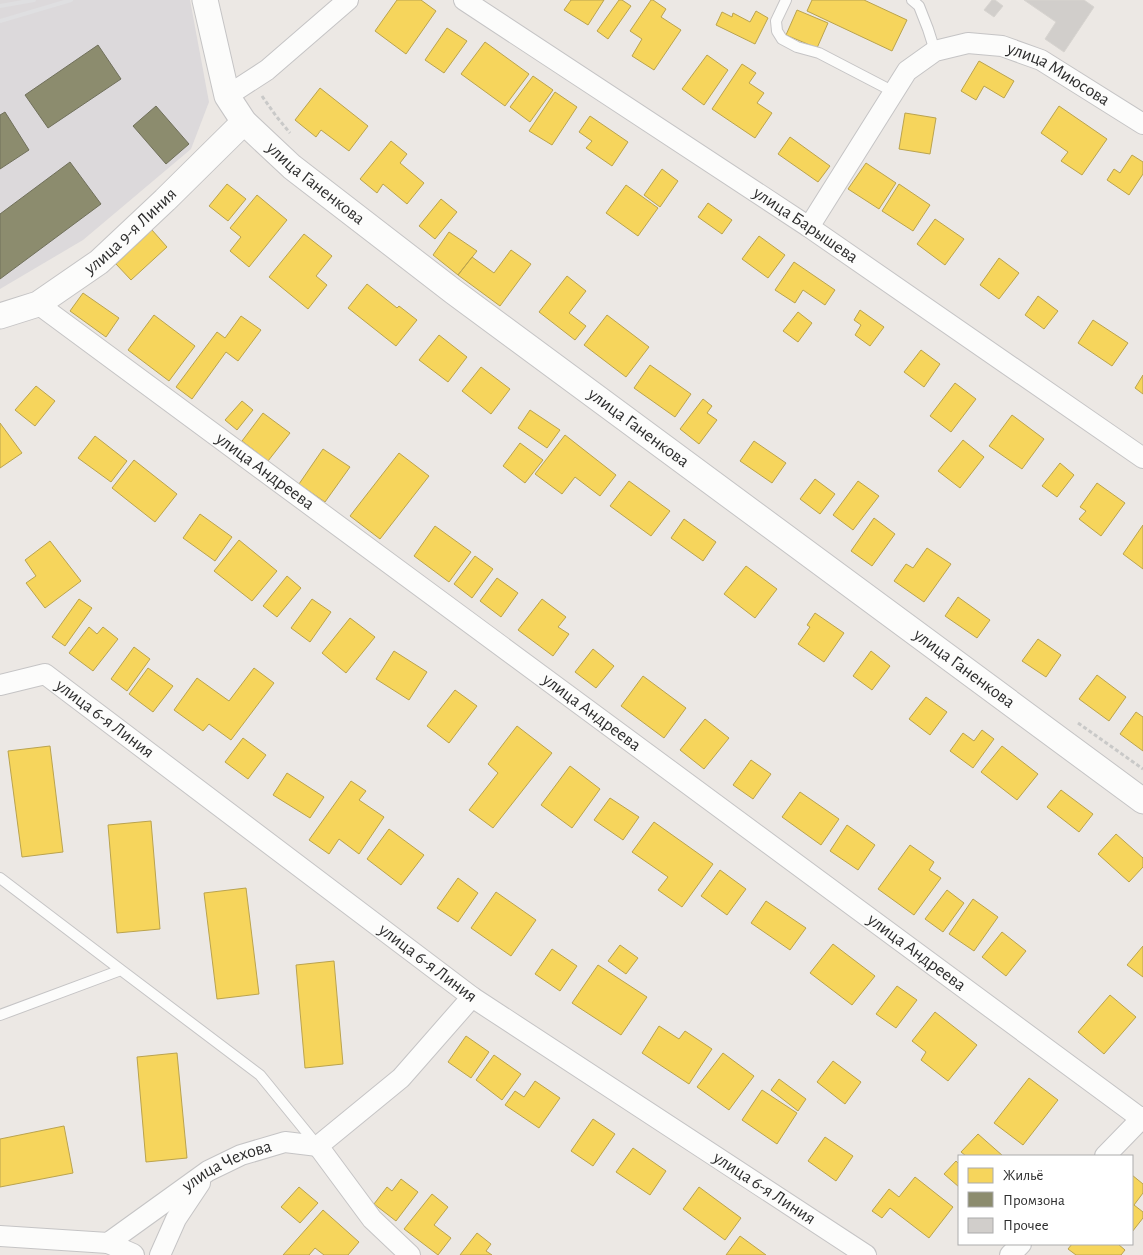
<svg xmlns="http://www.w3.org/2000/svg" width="1143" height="1255" font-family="'Alegreya Sans',sans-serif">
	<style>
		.industrial { fill: #dcd9db }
		.homes { fill: #f6d55c; stroke: #baa34e }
		.industry { fill: #8c8c6e; stroke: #70705b }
		.building { fill: #d1cecb; stroke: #d7d4d0 }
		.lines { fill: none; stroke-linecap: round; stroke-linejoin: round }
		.service-casing { stroke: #c5c4c5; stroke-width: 12 }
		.minor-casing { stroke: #c5c4c5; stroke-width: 22 }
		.tertiary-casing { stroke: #c5c4c5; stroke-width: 27 }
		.path { stroke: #c9c9c8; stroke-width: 3; stroke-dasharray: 4 2.5; stroke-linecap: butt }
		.service { stroke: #fcfcfb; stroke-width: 10 }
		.minor { stroke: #fcfcfb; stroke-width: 20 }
		.tertiary { stroke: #fcfcfb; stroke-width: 25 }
		.rail { stroke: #dfdfe1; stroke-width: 4 }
		.labels { text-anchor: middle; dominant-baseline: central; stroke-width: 5; stroke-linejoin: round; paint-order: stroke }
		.street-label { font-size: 18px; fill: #2e2e2e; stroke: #fff }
	</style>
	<rect width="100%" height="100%" fill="#ece8e4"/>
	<path class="industrial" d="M0,0H190L209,102L191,149L83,240L0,289Z"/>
	<path class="homes" d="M397,0H421L436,11L406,54L375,31Z
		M571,0H604L588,25L564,10Z
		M619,0H622L631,6L608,39L597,31Z
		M651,0H653L666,9L661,17L681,30L654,70L632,56L642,39L630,31Z
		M812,0H864L907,20L892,51L807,11Z
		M797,10L828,23L817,48L786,35Z
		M756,11L768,18L755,44L716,25L722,12L732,17L733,13L750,22Z
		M447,28L467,41L444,73L425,60Z
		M485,42L529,74L505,106L461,74Z
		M707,55L728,70L704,105L682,89Z
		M979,61L1014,81L1004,98L984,86L976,100L961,91Z
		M742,64L756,73L749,83L764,93L757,103L772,113L755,138L712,109Z
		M533,76L553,90L530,122L510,107Z
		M320,88L368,126L349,151L321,130L316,137L295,120Z
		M555,92L577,107L552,145L529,131Z
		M1059,106L1107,139L1082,175L1061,161L1068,152L1041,133Z
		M905,113L936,118L930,154L899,149Z
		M590,116L628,142L612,166L586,148L592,141L579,132Z
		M790,137L830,166L818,182L778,154Z
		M391,141L407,154L400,163L424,183L407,204L383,184L377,193L360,179Z
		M1132,155L1143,162V174L1129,195L1107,180L1114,169L1120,173Z
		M866,163L896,183L879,209L848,189Z
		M662,169L678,181L660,207L644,195Z
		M227,184L246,199L228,221L209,206Z
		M899,184L930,205L913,231L882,211Z
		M626,185L658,208L638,236L606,213Z
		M257,195L287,220L249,267L230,251L241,237L230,228Z
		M441,199L457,212L435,239L419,226Z
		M708,203L732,220L722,234L698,217Z
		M935,219L964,239L945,265L917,244Z
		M152,230L167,247L131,280L116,264Z
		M449,232L477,251L458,275L433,255Z
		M304,234L332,256L316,276L327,285L308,309L269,277Z
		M759,236L785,255L768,278L742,259Z
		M511,250L531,264L500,306L458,275L472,257L494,273Z
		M999,258L1019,273L999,299L980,285Z
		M794,262L835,290L825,305L803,290L795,303L775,290Z
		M567,276L586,291L569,313L586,326L575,340L539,312Z
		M367,284L397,308L399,306L417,320L396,346L348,308Z
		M83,293L119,318L106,337L70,311Z
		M1038,296L1058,311L1044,329L1025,315Z
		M860,310L884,327L870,346L855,335L861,325L854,320Z
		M798,312L812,323L798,342L783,331Z
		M154,315L195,346L169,381L128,350Z
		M607,315L649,347L626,377L584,345Z
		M241,316L261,330L238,361L226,352L192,399L176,387L217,332L225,338Z
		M1093,320L1128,343L1112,366L1078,343Z
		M439,335L467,357L448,382L419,360Z
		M921,350L940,364L924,387L904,372Z
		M650,365L691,394L675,417L634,388Z
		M481,367L510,389L491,414L462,391Z
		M1143,375V394L1135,388Z
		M955,383L976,399L951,432L930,416Z
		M36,386L55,401L35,426L15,410Z
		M703,399L712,406L707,413L717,420L699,444L680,429Z
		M242,401L253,410L237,430L225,420Z
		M530,410L560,430L547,448L518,428Z
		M263,413L290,433L268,461L242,441Z
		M1012,415L1044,439L1022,469L989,446Z
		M0,423L22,453L0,468Z
		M565,435L616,475L600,496L575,477L562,494L535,474Z
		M95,436L127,461L111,482L78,458Z
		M963,440L984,457L960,488L938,471Z
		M754,441L786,463L772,483L740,461Z
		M520,443L543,460L525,483L503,466Z
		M323,449L350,467L325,502L299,484Z
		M399,453L429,476L380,539L350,516Z
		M134,460L177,494L155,522L112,488Z
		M1060,463L1074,475L1057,497L1042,486Z
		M815,479L835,494L820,514L800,499Z
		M629,481L670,511L651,536L610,506Z
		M858,481L879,496L853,530L833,515Z
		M1097,483L1125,503L1101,536L1079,519L1086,511L1080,507Z
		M200,514L232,537L215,561L183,538Z
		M874,518L895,534L872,566L851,551Z
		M684,519L716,542L703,561L671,538Z
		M1143,525V569L1123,554Z
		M435,526L471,552L449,582L414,556Z
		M239,540L277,571L252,601L214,571Z
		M50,541L81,581L45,608L26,583L36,576L25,560Z
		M927,548L951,564L924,602L894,581L906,564L913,568Z
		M475,556L493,569L472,598L454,584Z
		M746,566L777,589L755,618L724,594Z
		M287,576L301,588L277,617L263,606Z
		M497,578L518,593L501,617L480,601Z
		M958,597L990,620L977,638L945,616Z
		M79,599L92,608L65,646L52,637Z
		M312,599L331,612L310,642L291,628Z
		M542,599L566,617L558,627L569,634L553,656L518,630Z
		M815,613L844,633L824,662L798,644L810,627L807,625Z
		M350,618L375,637L346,673L322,653Z
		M89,627L97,634L103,627L118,639L93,671L69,653Z
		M1038,639L1061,655L1046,677L1022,661Z
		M134,647L150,659L127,691L111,679Z
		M593,649L614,666L596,688L575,672Z
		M394,651L427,672L409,700L376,679Z
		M871,651L890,666L872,690L853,676Z
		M148,668L173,686L153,712L129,694Z
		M254,668L274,683L231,740L209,724L203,731L174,710L197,678L229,701Z
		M1097,675L1126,697L1109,721L1079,699Z
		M643,676L686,708L664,738L621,706Z
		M455,690L477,706L449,743L427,726Z
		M926,697L947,712L930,735L909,719Z
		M1136,712L1143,717V751L1120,734Z
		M705,719L729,738L704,769L680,750Z
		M517,726L552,753L493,828L469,810L498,773L488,764Z
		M982,730L994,739L973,768L950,751L963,733L974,741Z
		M243,738L266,755L248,779L225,762Z
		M50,746L63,852L22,857L8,751Z
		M1002,746L1038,774L1017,800L981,772Z
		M751,760L771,774L753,799L733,785Z
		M570,766L600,789L572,828L541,805Z
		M287,773L324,797L310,818L273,795Z
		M351,781L366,791L359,800L384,817L359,854L339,839L329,854L309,840Z
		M1061,790L1093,814L1079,832L1047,807Z
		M800,792L839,819L821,845L782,817Z
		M610,798L639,817L623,840L594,820Z
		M151,821L160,929L117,933L108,825Z
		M654,822L713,864L682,907L658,890L668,877L632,852Z
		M847,825L875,845L858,870L830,851Z
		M389,829L424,855L401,885L367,859Z
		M1116,834L1143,858V867L1129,882L1098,854Z
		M910,845L934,862L929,870L941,878L914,915L878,889Z
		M720,870L746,889L727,915L701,896Z
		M458,878L478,893L458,922L437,908Z
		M246,888L259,994L217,999L204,893Z
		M947,890L964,903L943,932L925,919Z
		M496,892L536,920L511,956L471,928Z
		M973,899L998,917L974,951L949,934Z
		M766,901L806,928L790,950L751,923Z
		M1002,932L1026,951L1006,976L982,957Z
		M833,944L875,976L852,1005L810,973Z
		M620,945L638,958L626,974L608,961Z
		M1143,946V977L1127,965Z
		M552,949L577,966L560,991L535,974Z
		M334,961L343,1064L305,1068L296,965Z
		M598,965L647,997L621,1035L572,1003Z
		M897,986L917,1000L896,1028L876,1014Z
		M1110,995L1136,1017L1104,1054L1078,1032Z
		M935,1012L977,1045L948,1081L921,1060L926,1052L912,1041Z
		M659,1026L679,1039L685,1031L712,1049L689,1084L642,1053Z
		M466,1036L489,1052L471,1078L448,1062Z
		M177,1053L187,1158L146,1162L137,1057Z
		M723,1053L754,1076L729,1110L697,1087Z
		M494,1055L521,1074L502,1100L476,1080Z
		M833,1061L861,1082L845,1104L817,1082Z
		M1029,1078L1058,1100L1023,1145L994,1123Z
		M779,1079L806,1099L798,1111L771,1090Z
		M535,1081L560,1098L539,1128L505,1105L515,1091L524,1097Z
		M762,1090L797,1113L777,1144L742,1120Z
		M593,1119L615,1134L593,1166L571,1151Z
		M64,1126L73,1173L0,1187V1139Z
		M978,1134L1003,1156H966L961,1152Z
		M825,1137L853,1156L836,1181L808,1161Z
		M633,1148L666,1171L650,1195L616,1172Z
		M956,1161L959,1164V1187L944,1174Z
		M1132,1175L1143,1184V1193L1134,1205L1143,1212V1218L1132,1232Z
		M915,1177L953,1207L929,1238L890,1208L882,1218L872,1211L889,1189L899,1197Z
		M401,1179L418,1192L396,1221L374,1204L387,1187L392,1191Z
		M299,1187L318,1203L300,1223L281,1207Z
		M699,1187L741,1218L725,1240L683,1209Z
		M432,1194L448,1207L434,1225L451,1238L438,1255L404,1229Z
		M323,1210L359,1242L348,1255H324L315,1248L309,1255H283Z
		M477,1233L491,1244L486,1251L492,1255H460Z
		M740,1236L766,1255H726Z
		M1072,1244H1118L1125,1250L1121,1255H1076L1068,1249Z"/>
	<path class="industry" d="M98,45L121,79L48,128L25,95Z
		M156,106L189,144L166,164L133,126Z
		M5,112L29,150L0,169V115Z
		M70,162L101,204L0,279V214Z"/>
	<path class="building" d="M992,0H995L1003,6L994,17L984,10Z
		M1024,0H1084L1094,7L1064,52L1045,39L1056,22Z"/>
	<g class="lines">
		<defs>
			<path id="service" d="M786,0L776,21L777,31L782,39L797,47L819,53L894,92
				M912,0L919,6L928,29L935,51
				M0,878L121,970
				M0,1015L121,970L260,1075L317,1145"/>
			<g id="minor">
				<path id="s1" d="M464,0L809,227L1143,458"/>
				<path d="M227,96L267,70L348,0"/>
				<path id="s2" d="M809,227L907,71L935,51L968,43L1002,46L1041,60L1143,124"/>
				<path id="s3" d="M38,304L1143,1120"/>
				<path id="s4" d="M0,685L45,674L472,997L866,1255"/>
				<path d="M318,1146L372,1219L410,1255"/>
				<path d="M1105,1156L1143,1117"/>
				<path id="s5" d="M0,1236L108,1243L208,1171L241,1155L285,1142L318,1146L401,1078L472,997"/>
				<path d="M108,1243L133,1254L134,1255"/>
				<path d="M160,1255L176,1219L200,1183"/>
				<path d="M1010,1255L1021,1244"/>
			</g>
			<g id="tertiary">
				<path id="s6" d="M205,0L227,96L244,122L292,167L454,292L1143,801"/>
				<path id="s7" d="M0,316L38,304L99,262L165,200L244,122"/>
			</g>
		</defs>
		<use href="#service" class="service-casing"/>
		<use href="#minor" class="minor-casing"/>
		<use href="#tertiary" class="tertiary-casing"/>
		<path class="path" d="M262,96L276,116L290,133
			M1078,723L1143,769"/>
		<use href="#service" class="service"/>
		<use href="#minor" class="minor"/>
		<use href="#tertiary" class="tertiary"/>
		<path class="rail" d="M0,6L34,0
			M0,21L71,0"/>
	</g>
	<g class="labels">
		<g class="street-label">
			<text stroke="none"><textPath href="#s2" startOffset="350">улица Миюсова</textPath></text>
			<text stroke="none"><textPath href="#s6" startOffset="224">улица Ганенкова</textPath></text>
			<text stroke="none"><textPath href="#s1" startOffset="409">улица Барышева</textPath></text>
			<text stroke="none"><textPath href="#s7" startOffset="158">улица 9-я Линия</textPath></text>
			<text stroke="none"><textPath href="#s6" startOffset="629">улица Ганенкова</textPath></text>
			<text stroke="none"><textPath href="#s3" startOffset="282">улица Андреева</textPath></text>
			<text stroke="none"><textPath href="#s6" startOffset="1034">улица Ганенкова</textPath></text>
			<text stroke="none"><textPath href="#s3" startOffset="688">улица Андреева</textPath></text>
			<text stroke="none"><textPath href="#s4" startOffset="121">улица 6-я Линия</textPath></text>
			<text stroke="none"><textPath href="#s3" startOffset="1092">улица Андреева</textPath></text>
			<text stroke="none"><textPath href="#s4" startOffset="526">улица 6-я Линия</textPath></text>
			<text stroke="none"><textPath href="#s5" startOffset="251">улица Чехова</textPath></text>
			<text stroke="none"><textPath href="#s4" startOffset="931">улица 6-я Линия</textPath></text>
		</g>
	</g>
	<rect x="958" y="1155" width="175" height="90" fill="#ffffff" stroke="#ababab"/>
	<rect x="968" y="1168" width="25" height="15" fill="#f6d55c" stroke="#ababab"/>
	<text x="1003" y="1180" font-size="15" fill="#2e2e2e">Жильё</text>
	<rect x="968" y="1192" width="25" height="15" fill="#8c8c6e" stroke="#ababab"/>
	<text x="1003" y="1205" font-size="15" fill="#2e2e2e">Промзона</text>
	<rect x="968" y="1218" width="25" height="15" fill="#d1cecb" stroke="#ababab"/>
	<text x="1003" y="1230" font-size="15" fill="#2e2e2e">Прочее</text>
</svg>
